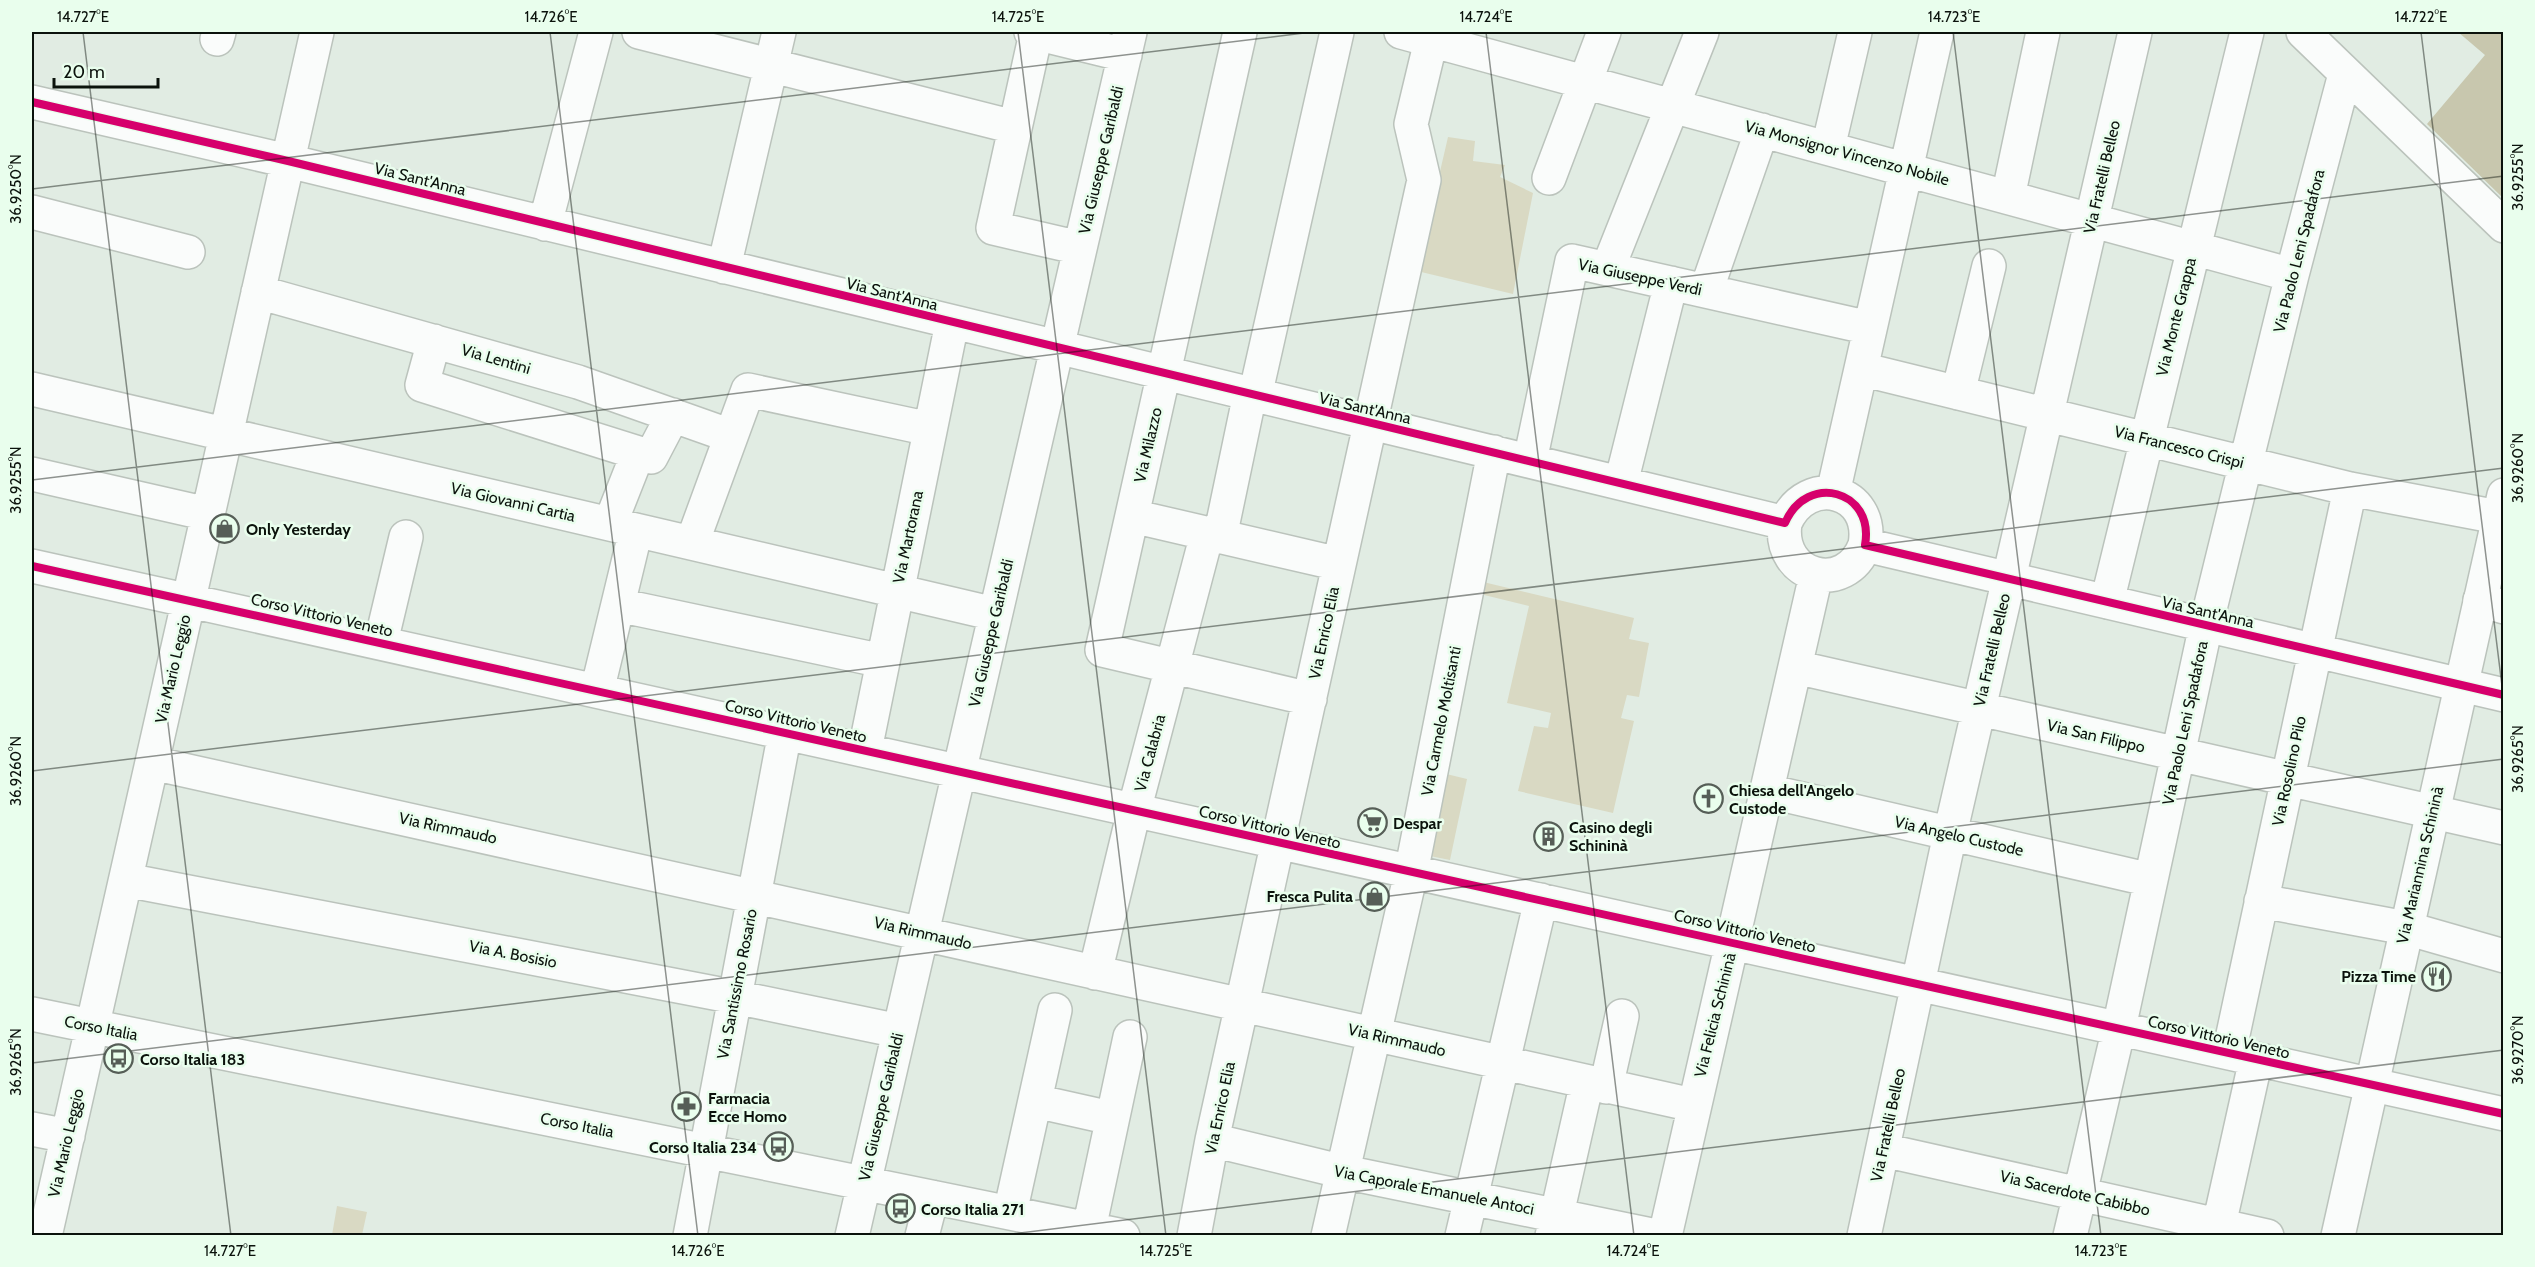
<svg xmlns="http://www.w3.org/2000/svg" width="2535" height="1267" font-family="Cabin,sans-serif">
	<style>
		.green { fill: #d9d9c3 }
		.forest { fill: #c8c7ae }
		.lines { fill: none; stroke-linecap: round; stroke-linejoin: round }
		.minor-casing { stroke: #bbc3bc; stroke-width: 36 }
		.major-casing { stroke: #bbc3bc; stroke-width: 36 }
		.minor { stroke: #fafcfb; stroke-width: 33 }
		.major { stroke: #fafcfb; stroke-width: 33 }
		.cycleway-casing { stroke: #e9feed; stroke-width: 11 }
		.cycleway { stroke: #d6006c; stroke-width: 8 }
		.ticks { fill: none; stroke: #0b120c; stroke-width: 1.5; stroke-opacity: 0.45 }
		.labels { text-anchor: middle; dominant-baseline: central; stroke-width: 5; stroke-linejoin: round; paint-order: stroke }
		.street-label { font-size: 16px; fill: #0b120c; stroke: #e9feed }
		.poi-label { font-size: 16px; font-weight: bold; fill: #0b120c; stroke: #e9feed; text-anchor: start }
		.neatline { fill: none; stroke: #0b120c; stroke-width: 2 }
		.ticks-label { font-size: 15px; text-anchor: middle; fill: #0b120c }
	</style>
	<rect width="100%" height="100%" fill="#e1ece3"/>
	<path class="green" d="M1448,137L1475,141L1473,161L1505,165L1500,177L1533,193L1513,294L1417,271Z
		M1479,581L1634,618L1629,639L1649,643L1639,697L1627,695L1621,718L1634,721L1613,813L1518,791L1534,726L1548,728L1551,713L1507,703L1529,606L1476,593Z
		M1438,772L1467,779L1450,860L1420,854Z
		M337,1206L367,1212L362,1235H332Z"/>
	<path class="forest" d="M2458,32H2503V198L2427,124L2485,55Z"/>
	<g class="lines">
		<defs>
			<path id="minor" d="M639,32L1014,127
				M1031,32L1125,55
				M1240,32L1102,650L1310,699
				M1401,32L2292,275
				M2303,32L2504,226
				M1036,33L993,228L1080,248
				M217,39L219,32
				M32,102L288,161L1785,523C1807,472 1875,490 1865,545L2504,695
				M1828,148L1855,32
				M1549,178L1604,32
				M2008,197L2043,32
				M32,212L188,252
				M545,224L596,32
				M724,267L779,32
				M1608,268L1702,32
				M1706,291L1762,130
				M258,292L578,382L731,436
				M434,341L422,385L651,457L673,415
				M1861,369L2350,489L2498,517
				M32,389L995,614
				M1958,393L1989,266
				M1255,396L1337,32
				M1530,461L1572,261L1870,328
				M32,474L208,514
				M1621,483L1671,283
				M1833,493L1937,32
				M1132,516L1339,564
				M1785,523C1777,578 1846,596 1865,545
				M610,524L638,453
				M1220,537L1250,394
				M692,543L748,390L930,429
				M32,566L2504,1114
				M2480,600L2504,607
				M2107,602L2247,32
				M618,605L883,661
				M381,642L406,537
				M1795,667L2504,828
				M597,691L636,530
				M865,750L952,323
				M152,763L1693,1105
				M1767,791L2151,880
				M126,880L735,997L899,1031
				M2261,901L2406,928L2504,956
				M1095,973L1134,811L1207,534
				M32,1014L1123,1236
				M2229,1053L2350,489
				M1606,1087L1622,1016
				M1035,1101L1111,1118
				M32,1129L68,1136
				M1212,1140L1344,1172L1656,1236
				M1883,1150L2267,1236
				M1010,1213L1055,1010
				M2219,1225L2256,1059
				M1089,1229L1130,1037
				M45,1236L317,32
				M690,1236L785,732
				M852,1236L1130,32
				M922,1236L932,1197
				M1194,1236L1212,1140L1424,180L1411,124L1433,32
				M1328,1236L1411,873L1494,452
				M1462,1236L1541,900
				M1552,1236L1587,1082
				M1665,1236L1816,575
				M1864,1236L1950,834L2135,32
				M2070,1236L2119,1028L2206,625L2292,275L2345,74"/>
			<path id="major" d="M2338,1236L2504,495"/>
		</defs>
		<use href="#minor" class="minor-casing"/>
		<use href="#major" class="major-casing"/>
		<use href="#minor" class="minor"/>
		<use href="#major" class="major"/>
		<defs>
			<path id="cycleway" d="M32,102L288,161L1785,523C1807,472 1875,490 1865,545L2504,695
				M32,566L2504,1114"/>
		</defs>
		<use href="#cycleway" class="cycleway-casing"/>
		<use href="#cycleway" class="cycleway"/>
	</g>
	<path class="ticks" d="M83,32L231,1236M550,32L698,1236M1018,32L1166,1236M1486,32L1634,1236M1953,32L2101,1236M2421,32L2504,702M32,189L1312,32M32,480L2504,176M32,771L2504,468M32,1063L2504,759M995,1236L2504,1050"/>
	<defs>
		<symbol id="shop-ring" viewBox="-11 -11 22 22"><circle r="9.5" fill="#e9feed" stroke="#565e57" stroke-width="1.5"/><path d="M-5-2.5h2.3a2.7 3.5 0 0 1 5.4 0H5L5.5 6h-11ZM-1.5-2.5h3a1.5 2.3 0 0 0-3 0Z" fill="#565e57"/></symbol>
		<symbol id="church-ring" viewBox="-11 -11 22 22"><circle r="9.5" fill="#e9feed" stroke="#565e57" stroke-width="1.5"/><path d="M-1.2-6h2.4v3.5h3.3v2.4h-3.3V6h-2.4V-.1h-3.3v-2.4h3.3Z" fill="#565e57"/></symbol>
		<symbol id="supermarket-ring" viewBox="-11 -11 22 22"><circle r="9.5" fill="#e9feed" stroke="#565e57" stroke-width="1.5"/><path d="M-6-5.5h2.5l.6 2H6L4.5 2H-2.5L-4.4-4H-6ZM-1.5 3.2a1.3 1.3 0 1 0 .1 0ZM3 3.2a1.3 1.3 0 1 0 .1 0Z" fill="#565e57"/></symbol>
		<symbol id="building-ring" viewBox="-11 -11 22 22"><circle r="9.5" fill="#e9feed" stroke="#565e57" stroke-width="1.5"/><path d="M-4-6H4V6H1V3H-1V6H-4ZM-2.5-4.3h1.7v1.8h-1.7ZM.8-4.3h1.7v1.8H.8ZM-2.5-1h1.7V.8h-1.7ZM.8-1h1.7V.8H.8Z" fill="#565e57"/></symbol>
		<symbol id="restaurant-ring" viewBox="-11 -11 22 22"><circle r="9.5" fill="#e9feed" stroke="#565e57" stroke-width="1.5"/><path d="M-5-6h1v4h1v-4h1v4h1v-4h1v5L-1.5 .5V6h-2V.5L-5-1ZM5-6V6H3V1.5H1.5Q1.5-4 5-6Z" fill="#565e57"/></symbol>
		<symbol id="bus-ring" viewBox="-11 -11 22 22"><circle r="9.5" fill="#e9feed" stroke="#565e57" stroke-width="1.5"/><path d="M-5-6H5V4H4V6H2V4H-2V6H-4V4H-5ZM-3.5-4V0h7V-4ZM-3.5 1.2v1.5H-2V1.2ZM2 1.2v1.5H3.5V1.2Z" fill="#565e57"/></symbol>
		<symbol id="pharmacy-ring" viewBox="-11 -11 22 22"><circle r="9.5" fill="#e9feed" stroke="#565e57" stroke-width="1.5"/><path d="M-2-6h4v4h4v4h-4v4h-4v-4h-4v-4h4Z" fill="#565e57"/></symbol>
	</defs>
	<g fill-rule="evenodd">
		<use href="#shop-ring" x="208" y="512" width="33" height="33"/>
		<use href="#church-ring" x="1692" y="782" width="33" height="33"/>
		<use href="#supermarket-ring" x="1356" y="806" width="33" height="33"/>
		<use href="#building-ring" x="1532" y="820" width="33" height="33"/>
		<use href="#shop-ring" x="1358" y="880" width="33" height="33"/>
		<use href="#restaurant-ring" x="2420" y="960" width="33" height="33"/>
		<use href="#bus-ring" x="102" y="1042" width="33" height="33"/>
		<use href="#pharmacy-ring" x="670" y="1090" width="33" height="33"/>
		<use href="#bus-ring" x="762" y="1130" width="33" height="33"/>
		<use href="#bus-ring" x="884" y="1192" width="33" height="33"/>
	</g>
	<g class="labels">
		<g class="street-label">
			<text transform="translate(1847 153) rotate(15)">Via Monsignor Vincenzo Nobile</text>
			<text transform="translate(1101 160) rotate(-77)">Via Giuseppe Garibaldi</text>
			<text transform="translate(2102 177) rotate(-77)">Via Fratelli Belleo</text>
			<text transform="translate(420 179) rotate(14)">Via Sant'Anna</text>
			<text transform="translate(2299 251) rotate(-76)">Via Paolo Leni Spadafora</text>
			<text transform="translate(1640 277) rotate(12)">Via Giuseppe Verdi</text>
			<text transform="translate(892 294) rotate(14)">Via Sant'Anna</text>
			<text transform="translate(2176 317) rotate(-76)">Via Monte Grappa</text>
			<text transform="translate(496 359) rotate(16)">Via Lentini</text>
			<text transform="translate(1365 408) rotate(13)">Via Sant'Anna</text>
			<text transform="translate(1148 445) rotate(-77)">Via Milazzo</text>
			<text transform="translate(2179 447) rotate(14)">Via Francesco Crispi</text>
			<text transform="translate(513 502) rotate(13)">Via Giovanni Cartia</text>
			<text transform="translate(908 537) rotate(-78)">Via Martorana</text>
			<text transform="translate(2208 612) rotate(13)">Via Sant'Anna</text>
			<text transform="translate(322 615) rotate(13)">Corso Vittorio Veneto</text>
			<text transform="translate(991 633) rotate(-77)">Via Giuseppe Garibaldi</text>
			<text transform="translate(1324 633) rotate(-78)">Via Enrico Elia</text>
			<text transform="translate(1992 650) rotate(-77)">Via Fratelli Belleo</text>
			<text transform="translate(173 669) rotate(-77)">Via Mario Leggio</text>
			<text transform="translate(796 721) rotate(13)">Corso Vittorio Veneto</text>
			<text transform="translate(1441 721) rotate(-79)">Via Carmelo Moltisanti</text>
			<text transform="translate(2185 723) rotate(-78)">Via Paolo Leni Spadafora</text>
			<text transform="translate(2096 736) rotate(13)">Via San Filippo</text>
			<text transform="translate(1150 753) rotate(-75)">Via Calabria</text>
			<text transform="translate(2289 771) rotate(-78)">Via Rosolino Pilo</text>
			<text transform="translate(1270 827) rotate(13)">Corso Vittorio Veneto</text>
			<text transform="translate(448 828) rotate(12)">Via Rimmaudo</text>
			<text transform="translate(1959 836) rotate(13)">Via Angelo Custode</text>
			<text transform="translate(2420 865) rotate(-77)">Via Mariannina Schininà</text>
			<text transform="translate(1745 931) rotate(13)">Corso Vittorio Veneto</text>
			<text transform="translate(923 933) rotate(13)">Via Rimmaudo</text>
			<text transform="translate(513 954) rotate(11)">Via A. Bosisio</text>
			<text transform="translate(737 984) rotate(-79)">Via Santissimo Rosario</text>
			<text transform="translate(1715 1015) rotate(-76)">Via Felicia Schininà</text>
			<text transform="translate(101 1028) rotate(11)">Corso Italia</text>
			<text transform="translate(2219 1037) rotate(13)">Corso Vittorio Veneto</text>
			<text transform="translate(1397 1040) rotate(13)">Via Rimmaudo</text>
			<text transform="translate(881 1107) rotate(-77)">Via Giuseppe Garibaldi</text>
			<text transform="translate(1220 1108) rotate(-78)">Via Enrico Elia</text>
			<text transform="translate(577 1125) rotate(11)">Corso Italia</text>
			<text transform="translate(1888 1125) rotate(-78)">Via Fratelli Belleo</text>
			<text transform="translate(66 1143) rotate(-77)">Via Mario Leggio</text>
			<text transform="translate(1434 1190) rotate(11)">Via Caporale Emanuele Antoci</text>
			<text transform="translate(2075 1193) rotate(13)">Via Sacerdote Cabibbo</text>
		</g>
		<g class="poi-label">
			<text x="246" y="529">Only Yesterday</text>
			<text x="1729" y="790">Chiesa dell'Angelo<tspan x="1729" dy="18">Custode</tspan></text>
			<text x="1393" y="823">Despar</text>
			<text x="1569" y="827">Casino degli<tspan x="1569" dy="18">Schininà</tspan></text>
			<text x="1353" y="896" text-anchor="end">Fresca Pulita</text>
			<text x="2416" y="976" text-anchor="end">Pizza Time</text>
			<text x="140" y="1059">Corso Italia 183</text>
			<text x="708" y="1098">Farmacia<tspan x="708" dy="18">Ecce Homo</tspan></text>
			<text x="757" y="1147" text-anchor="end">Corso Italia 234</text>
			<text x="921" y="1209">Corso Italia 271</text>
		</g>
	</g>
	<rect width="2535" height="1267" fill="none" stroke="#e9feed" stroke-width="66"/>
	<path d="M54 78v9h104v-9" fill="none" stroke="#0b120c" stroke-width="3"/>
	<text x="63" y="78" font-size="18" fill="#0b120c" stroke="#e9feed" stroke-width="4.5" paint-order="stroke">20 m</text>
	<rect x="33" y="33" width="2469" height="1201" class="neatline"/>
	<g class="ticks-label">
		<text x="83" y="22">14.727°E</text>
		<text x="551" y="22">14.726°E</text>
		<text x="1018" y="22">14.725°E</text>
		<text x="1486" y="22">14.724°E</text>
		<text x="1954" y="22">14.723°E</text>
		<text x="2421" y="22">14.722°E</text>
		<text transform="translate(2518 177) rotate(-90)" y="5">36.9255°N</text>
		<text transform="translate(16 189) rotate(-90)" y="5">36.9250°N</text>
		<text transform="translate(2518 468) rotate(-90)" y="5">36.9260°N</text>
		<text transform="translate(16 480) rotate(-90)" y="5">36.9255°N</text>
		<text transform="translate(2518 759) rotate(-90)" y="5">36.9265°N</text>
		<text transform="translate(16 771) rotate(-90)" y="5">36.9260°N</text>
		<text transform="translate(2518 1050) rotate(-90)" y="5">36.9270°N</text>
		<text transform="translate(16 1062) rotate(-90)" y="5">36.9265°N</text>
		<text x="230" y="1256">14.727°E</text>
		<text x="698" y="1256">14.726°E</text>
		<text x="1166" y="1256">14.725°E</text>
		<text x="1633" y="1256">14.724°E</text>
		<text x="2101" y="1256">14.723°E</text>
	</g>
</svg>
